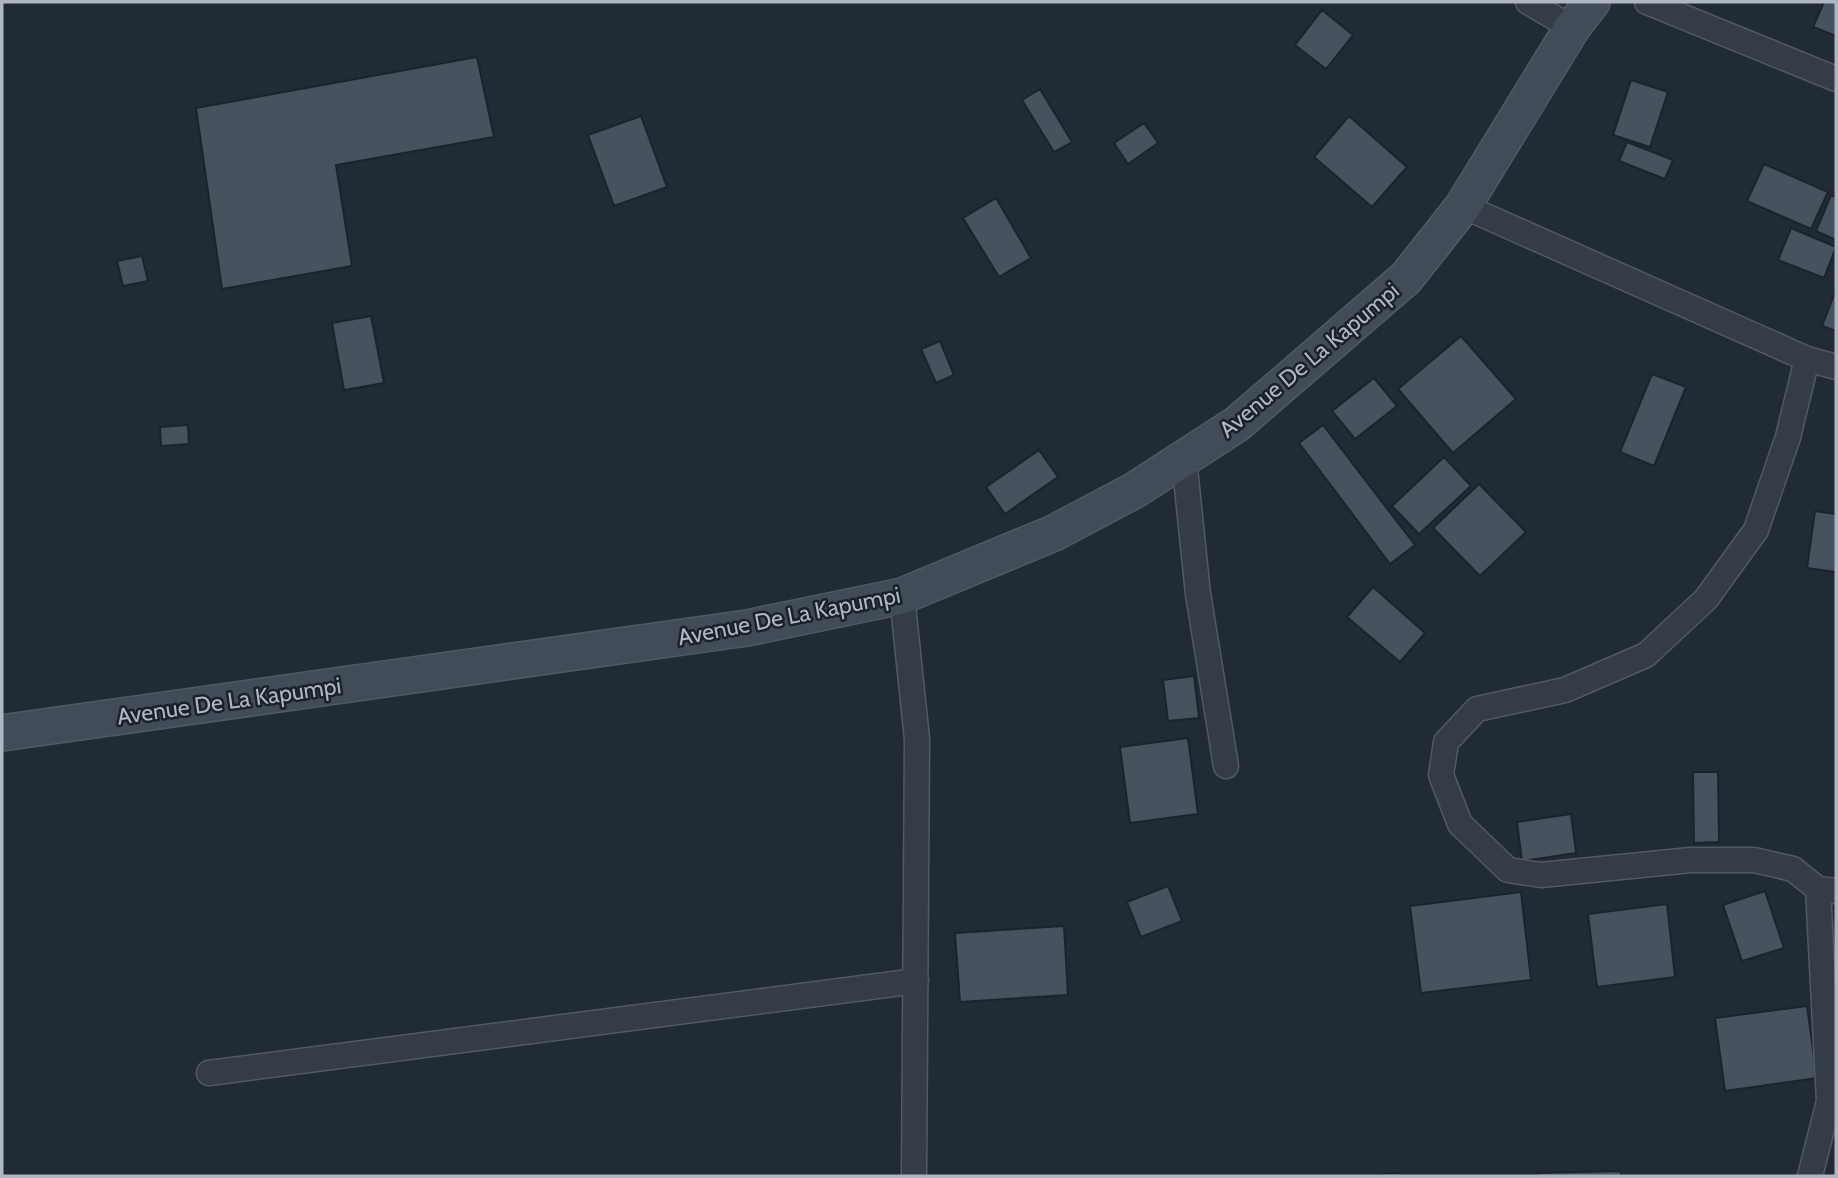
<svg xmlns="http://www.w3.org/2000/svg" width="1838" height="1178" font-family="Cabin,sans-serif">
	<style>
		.building { fill: #47525f; stroke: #1b232c; stroke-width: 2 }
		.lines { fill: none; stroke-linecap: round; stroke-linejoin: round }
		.minor-casing { stroke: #515a64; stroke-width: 27 }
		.secondary-casing { stroke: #515a64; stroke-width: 38 }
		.minor { stroke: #343c46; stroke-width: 24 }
		.secondary { stroke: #424c59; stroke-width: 35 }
		.labels { text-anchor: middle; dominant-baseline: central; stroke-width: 5; stroke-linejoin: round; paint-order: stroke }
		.street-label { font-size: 23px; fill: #aeb7c3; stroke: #19212a }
	</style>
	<rect width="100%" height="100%" fill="#202b35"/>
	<path class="building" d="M1824,2H1836V36L1813,27Z
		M1322,10L1353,35L1326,69L1295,45Z
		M477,57L494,137L336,165L352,266L222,289L196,108Z
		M1631,80L1668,92L1650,147L1613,135Z
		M1040,89L1072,142L1054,152L1022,100Z
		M641,116L667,187L614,206L588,135Z
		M1349,116L1407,167L1372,207L1314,157Z
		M1144,123L1158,143L1128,164L1114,143Z
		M1627,142L1673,160L1665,179L1619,161Z
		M1764,164L1828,192L1811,229L1747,201Z
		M1831,195L1836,197V240L1816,231Z
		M996,198L1031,258L999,277L963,218Z
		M1791,228L1836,247L1824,278L1778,260Z
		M142,256L148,281L123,286L117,261Z
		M1836,290V331L1822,326Z
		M371,316L384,383L344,390L332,323Z
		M1461,336L1516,399L1453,453L1398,389Z
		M940,341L954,375L936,383L921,349Z
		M1652,374L1686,387L1654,466L1620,452Z
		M1374,378L1397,406L1355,439L1332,411Z
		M188,425L189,444L161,446L160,427Z
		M1323,425L1415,545L1390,564L1299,443Z
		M1039,450L1058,477L1005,514L986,487Z
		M1444,457L1471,486L1419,534L1392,506Z
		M1479,484L1526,532L1480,576L1433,528Z
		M1815,511L1836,514V572L1807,568Z
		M1373,587L1425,633L1400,662L1347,617Z
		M1194,676L1199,718L1168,721L1163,680Z
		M1188,738L1198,814L1130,823L1120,747Z
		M1693,772H1718L1719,842L1694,843Z
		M1571,814L1576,853L1522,861L1517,822Z
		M1168,886L1182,921L1141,937L1127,902Z
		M1765,891L1784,948L1742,961L1723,905Z
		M1521,892L1531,980L1421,993L1410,906Z
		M1667,904L1675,977L1597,987L1588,914Z
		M1064,926L1068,995L960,1002L955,933Z
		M1807,1006L1817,1078L1725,1091L1715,1018Z
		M1621,1171V1176H1538L1537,1173Z
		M1398,1173L1399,1176H1350Z"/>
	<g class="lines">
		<defs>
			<path id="minor" d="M1528,2L1572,28
				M1647,2L1836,79
				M1463,206L1807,359L1836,367
				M1807,359L1788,437L1756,530L1706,599L1646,655L1565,690L1477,709L1446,742L1441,775L1460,824L1508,870L1541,875L1691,860H1754L1793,869L1818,889L1836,891
				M1184,459L1198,594L1226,766
				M902,596L917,739L914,1176
				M209,1073L916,981
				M1810,1176L1829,1101L1818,889"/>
			<path id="secondary" d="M2,733L747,628L902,596L1054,533L1135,490L1237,424L1406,278L1463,206L1572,28L1592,2"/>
		</defs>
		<use href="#minor" class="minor-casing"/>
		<use href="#secondary" class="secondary-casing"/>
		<use href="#minor" class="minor"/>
		<use href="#secondary" class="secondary"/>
	</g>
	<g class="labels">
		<g class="street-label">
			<text transform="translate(1309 360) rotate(-40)">Avenue De La Kapumpi</text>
			<text transform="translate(789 616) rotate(-11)">Avenue De La Kapumpi</text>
			<text transform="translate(229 701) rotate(-8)">Avenue De La Kapumpi</text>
		</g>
	</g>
	<rect width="1838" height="1178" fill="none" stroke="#aeb7c3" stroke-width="7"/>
</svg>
